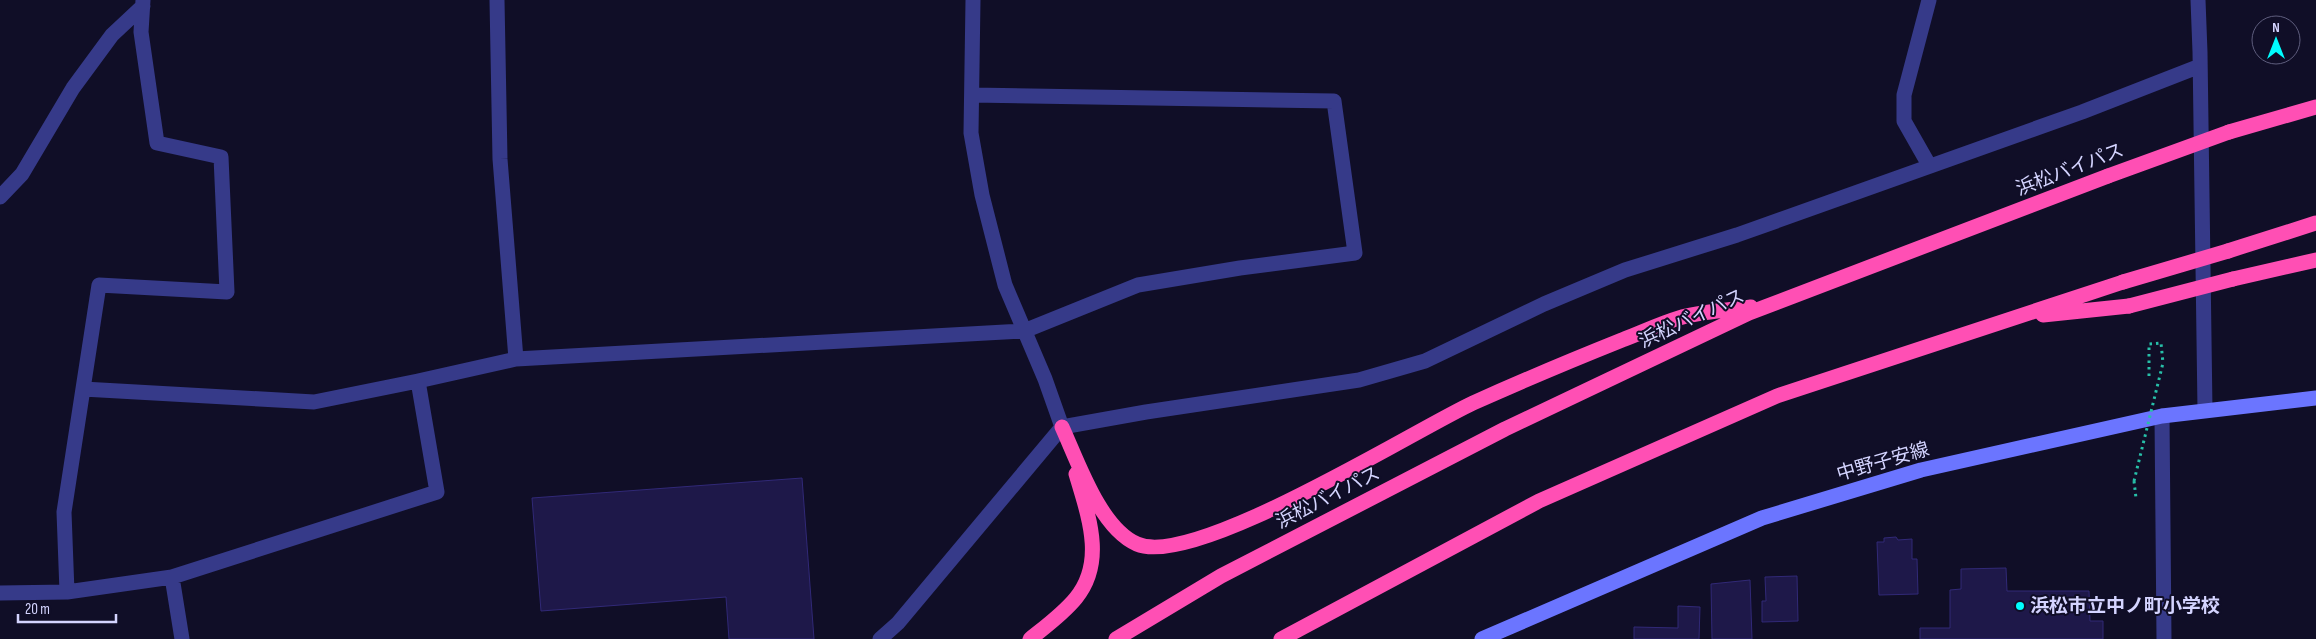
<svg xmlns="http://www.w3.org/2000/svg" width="2316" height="639" font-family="'Sofia Sans Condensed','Noto Sans JP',sans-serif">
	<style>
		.building { fill: #1e1849; stroke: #312977 }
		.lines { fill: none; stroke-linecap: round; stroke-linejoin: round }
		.path { stroke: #27bfa8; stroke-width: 3; stroke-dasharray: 2.5 4; stroke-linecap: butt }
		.street { stroke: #363a89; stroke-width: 15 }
		.secondary { stroke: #6b75ff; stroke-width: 15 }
		.highway { stroke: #ff4fb4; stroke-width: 15 }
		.path-bridge { stroke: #27bfa8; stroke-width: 3; stroke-dasharray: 2.5 4; stroke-linecap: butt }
		.highway-bridge { stroke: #ff4fb4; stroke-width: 15 }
		.poi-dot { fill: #00fdff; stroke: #100e27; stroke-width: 2 }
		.labels { text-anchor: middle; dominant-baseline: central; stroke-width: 4; stroke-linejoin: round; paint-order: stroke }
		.street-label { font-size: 19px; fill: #d4d4ff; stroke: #100e27 }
		.poi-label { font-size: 19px; font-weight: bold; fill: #d4d4ff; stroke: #100e27; text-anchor: start }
	</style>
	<rect width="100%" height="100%" fill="#100e27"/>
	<path class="building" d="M802,478L814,639H729L726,597L541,611L532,498Z
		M1896,537L1898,540L1912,539V559H1917L1918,594L1879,595L1877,542H1884V538Z
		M2006,568L2007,591H2089L2090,621H2103V639H1920V628H1950V590L1961,589V569Z
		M1797,576L1798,621L1762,622V601H1766L1765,577Z
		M1750,580L1752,639H1712L1711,584Z
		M1678,606L1700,607L1699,639H1634V627L1678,628Z"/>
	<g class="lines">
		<path class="path" d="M2149,376V344L2161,343L2163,363
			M2134,481L2136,498"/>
		<path class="street" d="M973,0L971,133L982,195L1005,285L1045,379L1062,427
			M2198,0L2200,52L2205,410
			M1929,165L1904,121V95L1929,0
			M0,197L22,174L73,88L112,35L143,6
			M516,359L1024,331L1138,285L1240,268L1355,253L1334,101L972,95
			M83,389L314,402L418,381
			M2162,416L2164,639
			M172,577L182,639
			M67,592L64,512L99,285L227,292L221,157L157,143L141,32L143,0
			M0,593L67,592L172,577L437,492L418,381L516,359L500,159L497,0
			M880,639L898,623L1062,427L1146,412L1359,380L1425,361L1544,304L1625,270L1737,235L2082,112L2200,66"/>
		<path class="secondary" d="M1482,639L1762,518L1921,470L2162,416L2316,398"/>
		<path class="highway" d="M2229,132L2316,107
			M2228,251L2316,223
			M2233,279L2316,260
			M2043,315L2129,306
			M1062,427C1078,462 1100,528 1137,544C1194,569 1413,431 1473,403C1522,381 1572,360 1622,340C1641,333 1659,324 1679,318C1701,311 1727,311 1751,307
			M1030,639C1045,627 1063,614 1076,598C1106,561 1088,515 1076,474
			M1116,639L1221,576L1505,429L1749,313L2108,176
			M1281,639L1539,501L1777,396L2123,282"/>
		<path class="path-bridge" d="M2134,481L2163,363"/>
		<path class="highway-bridge" d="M2108,176L2229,132
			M2123,282L2228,251
			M2129,306L2233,279"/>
	</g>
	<circle class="poi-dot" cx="2020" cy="606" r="5"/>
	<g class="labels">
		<g class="street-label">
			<text transform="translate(2070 170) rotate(-21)">浜松バイパス</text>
			<text transform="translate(1692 319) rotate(-25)">浜松バイパス</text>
			<text transform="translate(1883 462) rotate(-16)">中野子安線</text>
			<text transform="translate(1328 498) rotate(-27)">浜松バイパス</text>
		</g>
		<g class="poi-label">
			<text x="2030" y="606">浜松市立中ノ町小学校</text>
		</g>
	</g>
	<g transform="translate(2276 40)"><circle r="24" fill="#100e27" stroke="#5e5d7d"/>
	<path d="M0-4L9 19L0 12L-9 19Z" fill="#00fdff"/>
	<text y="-8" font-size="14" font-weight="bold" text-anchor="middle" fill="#d4d4ff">N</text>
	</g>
	<path d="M18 614v8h98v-8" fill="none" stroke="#d4d4ff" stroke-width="2.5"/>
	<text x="25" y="614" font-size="15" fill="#d4d4ff" stroke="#100e27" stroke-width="4" paint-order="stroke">20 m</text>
</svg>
